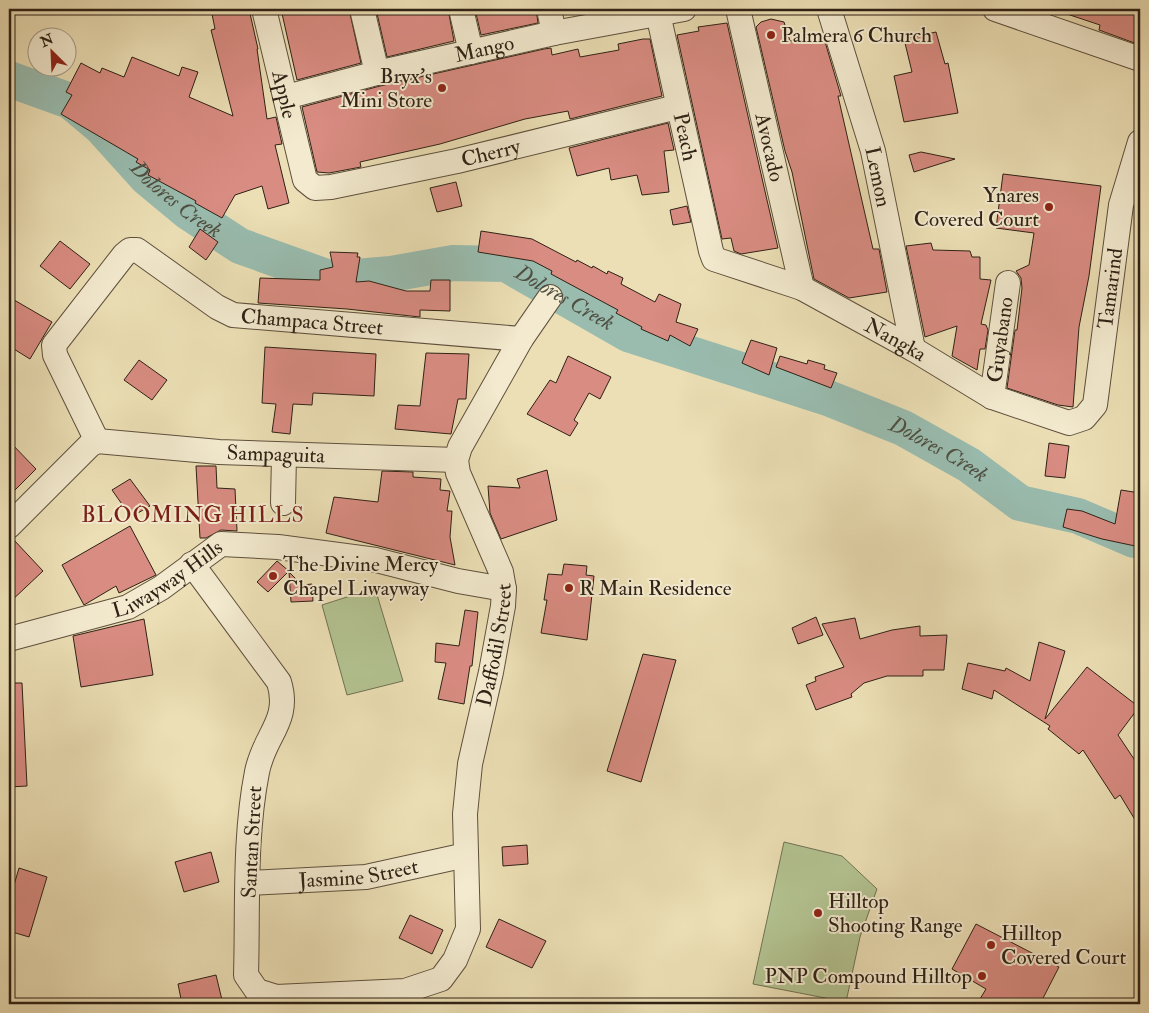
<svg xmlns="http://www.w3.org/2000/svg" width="1149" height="1013" font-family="'IM FELL Double Pica',serif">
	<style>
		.green { fill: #b3c391; stroke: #707253 }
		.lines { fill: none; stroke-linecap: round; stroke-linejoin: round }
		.river { stroke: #99bcaf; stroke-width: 36 }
		.building { fill: #d98c82; stroke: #2e2115 }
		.minor-casing { stroke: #5e503d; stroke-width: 26 }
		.minor { stroke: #f3eacf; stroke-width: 24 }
		.poi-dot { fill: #8f2418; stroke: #f3eacf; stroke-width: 2 }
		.labels { text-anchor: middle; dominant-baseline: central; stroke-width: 4; stroke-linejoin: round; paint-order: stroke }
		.poi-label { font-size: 21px; fill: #2e2115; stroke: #f3eacf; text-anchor: start }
		.street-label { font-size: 21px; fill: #2e2115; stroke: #f3eacf }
		.water-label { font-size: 22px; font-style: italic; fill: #4e5043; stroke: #f3eacf }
		.neighbourhood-label { font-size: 22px; letter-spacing: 1px; fill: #7a1f14; stroke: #f3eacf }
	</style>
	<rect width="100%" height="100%" fill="#ecdfb5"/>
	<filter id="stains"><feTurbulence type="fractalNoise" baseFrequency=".004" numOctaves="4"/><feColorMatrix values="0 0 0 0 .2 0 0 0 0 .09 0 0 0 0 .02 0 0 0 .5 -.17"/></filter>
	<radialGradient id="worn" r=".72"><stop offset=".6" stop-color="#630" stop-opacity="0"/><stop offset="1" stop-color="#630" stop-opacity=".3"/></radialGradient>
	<path class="green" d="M375,588L403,681L347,695L322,605Z
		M784,842L842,856L877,889L860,937L846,1002L753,984Z"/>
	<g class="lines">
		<path class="river" id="s1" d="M9,79L70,101L101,127L147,178L188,212L240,246L332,279L391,274L453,263L506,264L628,334L828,398L903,428L969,465L1020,503L1078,516L1134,540L1140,539"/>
	</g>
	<path class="building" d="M211,9H249L258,49H257L267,119L276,117L282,144L275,145L289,203L268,209L262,186L235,195L222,218L195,203L196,201L148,175L150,170L136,162L138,159L61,114L72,95L66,92L81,63L100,73L102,68L124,77L132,57L179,76L182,67L198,72L189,97L233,116L211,30L215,29Z
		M281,9H349L361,63L297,80Z
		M376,9H448L454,41L387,57Z
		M475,9H536L538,23L481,35Z
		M1061,9H1140V45L1099,30L1100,25L1061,12Z
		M771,19L784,22L790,41L823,35L841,96H838L873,249H879L887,292L849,298L814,279L792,172L785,151L756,27L761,22Z
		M727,23L764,187L778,248L741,254L734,251L731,238L722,239L677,35L699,31L698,27Z
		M936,32L945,64L948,63L958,113L904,122L894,76L912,72L904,39Z
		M643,39H650L662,96L570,119L568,111L525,119L440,144L360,162L361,167L329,173L317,172L302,107L380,86L544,49L551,48L552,55L578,49L580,57L619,50L618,44Z
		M668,123L674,150L664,151L669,192L642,195L637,175L611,180L609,168L577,176L569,148Z
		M921,152L955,159L914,172L909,155Z
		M1003,174L1101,186L1089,276L1079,327L1073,407L1058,405L1007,388L1015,330H1017L1022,288L1021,278L1016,271L1029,265L1034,233L996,228Z
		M456,182L462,206L437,212L430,188Z
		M687,206L691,222L673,225L670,210Z
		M200,229L218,242L206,260L189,247Z
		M481,231L532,239L576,262L577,260L592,268L593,266L607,274L608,271L623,278L621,284L655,302L659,294L681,304L676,322L698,329L690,346L670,335L668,341L641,329L642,327L616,313L618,310L551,274L552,271L533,261L478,252Z
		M60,241L90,264L70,289L40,266Z
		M931,243L933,250L970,251L972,257H980V279L991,280L981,324L986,325L988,330L985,349H980L977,370L952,356L957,326L925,337L906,246Z
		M330,252L358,253L357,257H360L356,282L369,281L406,291H430L431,280H450V311L420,310V317L347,309L258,303L260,278L320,280V270L333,267Z
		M9,297L52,322L30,359L9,346Z
		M751,340L777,348L769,375L742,363Z
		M265,347L376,354L374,396L313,393L312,405L293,404L290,434L272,432L276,404L262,403Z
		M426,353L469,354L466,399H458L451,434L395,429L398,405L420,406Z
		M568,356L611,377L600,399L589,393L574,420L578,423L570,436L527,414L550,380L556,383Z
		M780,356L807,364L808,360L825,365L824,369L837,373L831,388L776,367Z
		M139,360L167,380L152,400L124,380Z
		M9,441L36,469L9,496Z
		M1049,443L1069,446L1065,478L1045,476Z
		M196,466H216L217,488L235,489L237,531L221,530L206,538H200Z
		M547,470L557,520L501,539L490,513L488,486L520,488L517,479Z
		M382,471L413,472V477L441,479L440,490L450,491L447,511H452L450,537L455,565L326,533L334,497L378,502Z
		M130,479L150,506L131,517L112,490Z
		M1121,490L1140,493V547L1102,539L1063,527L1067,509L1082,511L1115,524Z
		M130,526L156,575L119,593L116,586L84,605L62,565Z
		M9,539H13L43,571L9,603Z
		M277,561L289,571L268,592L257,582Z
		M564,564L587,566L586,575L594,576L587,640L541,633L547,600H544L548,574L562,575Z
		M289,572L302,585L312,584L313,601L291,602Z
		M465,610L478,612L472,666H470L464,704L438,699L446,663L435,662L436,643L459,646Z
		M816,617L823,635L798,644L792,628Z
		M855,618L860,639L892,630L920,626V636L947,635L944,670H923V676H887L864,683L851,694L852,697L816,710L806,685L816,681L815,677L844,667L822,624Z
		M144,619L153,675L81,687L73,636Z
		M1039,642L1065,651L1045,719L1087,667L1139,707L1118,735L1140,768V828L1120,795L1115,799L1083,750L1079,754L1048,729L1050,726L994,690L992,699L962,689L968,663L1005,671L1006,668L1030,681Z
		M643,654L676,660L641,782L607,771Z
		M9,683H22L27,786L9,787Z
		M527,845L528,864L503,866L502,847Z
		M211,852L219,882L184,892L175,862Z
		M19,868L47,877L29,937L9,931V902Z
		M410,915L443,930L432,954L399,938Z
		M499,919L546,941L532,968L486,947Z
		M976,924L1059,967L1040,1004H977L986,989L952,969Z
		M216,975L223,1004H182L178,984Z"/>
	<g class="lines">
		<defs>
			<g id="minor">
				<path id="s2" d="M264,9L305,180L315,188L331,187L457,161L677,107"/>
				<path d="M362,9L377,73"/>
				<path d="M461,9L471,52"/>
				<path d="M549,9L554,33"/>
				<path id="s3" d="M657,9L711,251L714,259L802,288L913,349L992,397L1069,423L1084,418L1095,405L1121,205L1140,142"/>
				<path id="s4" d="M738,9L802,288"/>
				<path id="s5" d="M829,9L873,151L913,349"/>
				<path d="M995,9L1140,59"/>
				<path id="s6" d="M286,97L377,73L554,33L684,9"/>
				<path id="s7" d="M992,397L1008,283"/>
				<path id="s8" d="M97,441L55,355L54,345L124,255L130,250H137L217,307L233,315L521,339"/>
				<path d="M283,503L284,455"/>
				<path id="s9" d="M9,526L90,445L97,441L219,452L456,460"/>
				<path id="s10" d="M192,564L279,682C291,721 264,735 257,772C244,838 248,908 246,975L257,991L276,997L405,991L441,979L455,960L468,929L465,814L470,764L491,672L503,606L504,589L501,572L458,473L456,460L460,447L521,339L550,297"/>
				<path id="s11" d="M9,639L128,607L161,588L221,544L278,547L376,560L458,581L504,589"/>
				<path id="s12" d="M249,883L366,877L466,855"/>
			</g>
		</defs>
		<use href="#minor" class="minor-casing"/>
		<use href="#minor" class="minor"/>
	</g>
	<g class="poi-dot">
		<circle cx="771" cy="35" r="5"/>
		<circle cx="442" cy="88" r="5"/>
		<circle cx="1049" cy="207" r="5"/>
		<circle cx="273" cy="576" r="5"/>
		<circle cx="569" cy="588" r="5"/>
		<circle cx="818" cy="913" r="5"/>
		<circle cx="991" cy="945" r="5"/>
		<circle cx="982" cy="976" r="5"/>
	</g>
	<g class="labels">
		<g class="poi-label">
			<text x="781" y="35">Palmera 6 Church</text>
			<text x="432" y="76" text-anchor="end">Bryx's<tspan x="432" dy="24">Mini Store</tspan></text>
			<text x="1039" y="195" text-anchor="end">Ynares<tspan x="1039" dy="24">Covered Court</tspan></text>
			<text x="283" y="564">The Divine Mercy<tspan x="283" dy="24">Chapel Liwayway</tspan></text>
			<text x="579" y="588">R Main Residence</text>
			<text x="828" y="901">Hilltop<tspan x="828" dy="24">Shooting Range</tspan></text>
			<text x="1001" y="933">Hilltop<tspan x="1001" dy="24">Covered Court</tspan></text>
			<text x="972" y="976" text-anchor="end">PNP Compound Hilltop</text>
		</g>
		<g class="street-label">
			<text stroke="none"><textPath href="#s6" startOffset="204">Mango</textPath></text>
			<text stroke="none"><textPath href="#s2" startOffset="88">Apple</textPath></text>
			<text stroke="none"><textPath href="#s3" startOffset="131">Peach</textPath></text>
			<text stroke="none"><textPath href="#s4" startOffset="142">Avocado</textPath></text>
			<text stroke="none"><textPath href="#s2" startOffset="368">Cherry</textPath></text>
			<text stroke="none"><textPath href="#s5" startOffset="175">Lemon</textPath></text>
			<text stroke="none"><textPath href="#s3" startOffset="800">Tamarind</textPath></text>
			<text stroke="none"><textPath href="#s8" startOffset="430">Champaca Street</textPath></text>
			<text stroke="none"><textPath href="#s3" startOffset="456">Nangka</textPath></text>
			<text stroke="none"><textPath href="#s7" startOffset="58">Guyabano</textPath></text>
			<text stroke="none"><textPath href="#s9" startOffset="302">Sampaguita</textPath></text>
			<text stroke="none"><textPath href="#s11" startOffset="171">Liwayway Hills</textPath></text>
			<text stroke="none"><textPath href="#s10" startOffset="996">Daffodil Street</textPath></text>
			<text transform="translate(252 842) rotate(-87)">Santan Street</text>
			<text stroke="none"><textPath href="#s12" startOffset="110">Jasmine Street</textPath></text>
		</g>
		<g class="water-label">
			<text stroke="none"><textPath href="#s1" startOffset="210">Dolores Creek</textPath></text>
			<text stroke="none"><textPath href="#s1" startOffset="630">Dolores Creek</textPath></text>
			<text stroke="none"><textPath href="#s1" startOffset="1035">Dolores Creek</textPath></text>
		</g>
		<g class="neighbourhood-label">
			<text x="193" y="515">BLOOMING HILLS</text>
		</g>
	</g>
	<rect width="1149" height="1013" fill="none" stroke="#ecdfb5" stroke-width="30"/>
	<rect x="10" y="10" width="1129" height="993" fill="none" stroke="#2e2115" stroke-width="2.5"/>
	<rect x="15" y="15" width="1119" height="983" fill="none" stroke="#2e2115"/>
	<g transform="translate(52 52) rotate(336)"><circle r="24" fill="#f3eacf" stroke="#a49a85"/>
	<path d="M0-4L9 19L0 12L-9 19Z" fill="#8f2418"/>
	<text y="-8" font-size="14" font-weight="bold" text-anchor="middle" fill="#2e2115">N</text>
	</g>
	<rect width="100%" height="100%" filter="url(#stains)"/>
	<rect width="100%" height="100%" fill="url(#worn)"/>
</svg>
